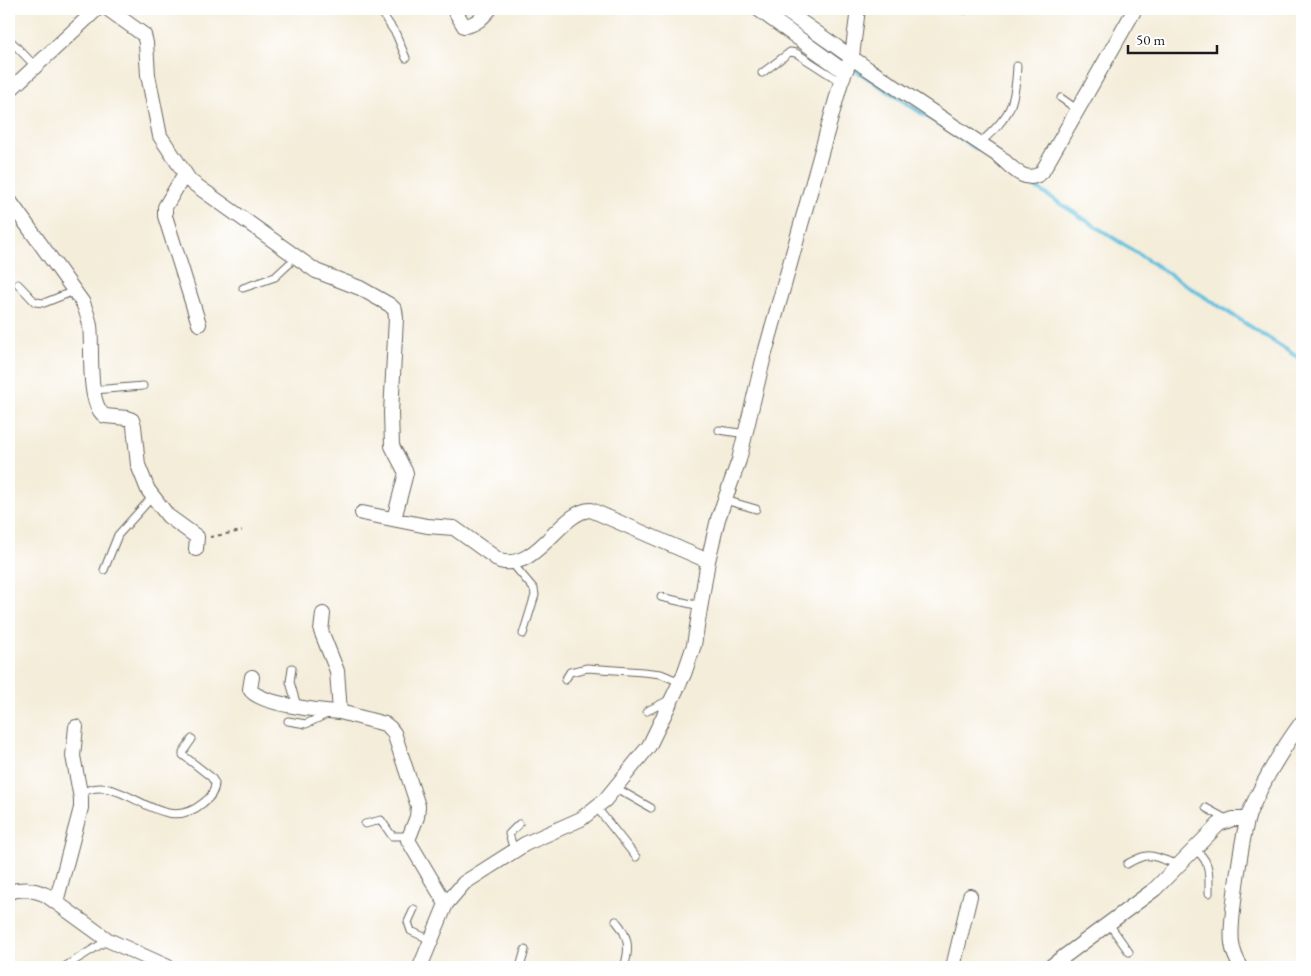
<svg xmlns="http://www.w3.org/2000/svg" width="1311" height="976" font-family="'EB Garamond',serif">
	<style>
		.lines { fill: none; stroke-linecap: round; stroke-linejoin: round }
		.stream { stroke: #60c0de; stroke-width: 4 }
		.lane-casing { stroke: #68655e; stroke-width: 9 }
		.street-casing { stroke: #68655e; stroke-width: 16 }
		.path { stroke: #68655e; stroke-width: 2; stroke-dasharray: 4 4; stroke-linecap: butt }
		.lane { stroke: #fff; stroke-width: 7 }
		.street { stroke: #fff; stroke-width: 14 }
	</style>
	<rect width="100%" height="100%" fill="#fff"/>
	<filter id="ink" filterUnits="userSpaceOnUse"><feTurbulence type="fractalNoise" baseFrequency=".02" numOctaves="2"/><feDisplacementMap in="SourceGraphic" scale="10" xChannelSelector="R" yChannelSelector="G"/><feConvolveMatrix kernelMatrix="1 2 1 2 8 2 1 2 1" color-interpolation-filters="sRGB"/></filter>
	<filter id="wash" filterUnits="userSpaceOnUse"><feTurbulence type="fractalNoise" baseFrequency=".0096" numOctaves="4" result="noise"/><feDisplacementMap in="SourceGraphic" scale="20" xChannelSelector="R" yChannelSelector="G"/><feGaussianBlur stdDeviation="1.12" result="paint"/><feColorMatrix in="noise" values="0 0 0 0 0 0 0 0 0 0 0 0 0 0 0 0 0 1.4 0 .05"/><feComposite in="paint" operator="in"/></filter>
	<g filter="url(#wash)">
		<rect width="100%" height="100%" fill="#f4edda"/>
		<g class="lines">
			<path class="stream" d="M770,9L845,63
				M851,67L977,149
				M1027,182L1302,360"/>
		</g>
	</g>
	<g filter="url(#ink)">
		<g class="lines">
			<defs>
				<path id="lane" d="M379,9L396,34L406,58
					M964,9L965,10
					M10,40L36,67
					M762,73L790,52L796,53L841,82
					M1061,98L1078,110
					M980,143C1010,116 1015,107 1017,66
					M18,284L35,302L44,303L74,291
					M243,288L275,277L289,264
					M94,390L143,386
					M719,430L746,434
					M725,500L756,509
					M512,563L534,589L535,595L523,634
					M104,570L118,535L153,496
					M661,597L700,606
					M292,668L290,682L297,706
					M565,680L570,672L587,668L643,672L661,674L680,682
					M647,711L669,700
					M288,721L306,724L327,714
					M616,788L651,808
					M80,794C121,767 159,840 203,803C210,798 215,792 215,783L211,777L183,755V752L192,739
					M597,808L636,857
					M1206,808L1228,820
					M365,824L381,820L392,836H408
					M1193,849C1211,859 1209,874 1209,893
					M514,850L509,834L519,824
					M1127,864C1153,849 1151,858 1179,864
					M414,909L408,922L411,931L431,940
					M616,921C629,936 630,949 624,967
					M1109,924L1129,952
					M64,967L108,940
					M520,967L525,950"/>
				<path id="street" d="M108,9L144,35L146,43L148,75L160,136L190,181L316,271L360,288L390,305L395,310L396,318L391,413L392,446L406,473L394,519
					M454,9L464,26C476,25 483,17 490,9
					M758,9L845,72
					M783,9L868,69L999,156C1011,167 1027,186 1042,172L1135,9
					M9,91L97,9
					M184,175L165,207V216L199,324
					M9,200L83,303C86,311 89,318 90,326C93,346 86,404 105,416L127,418L132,420L134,426L138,465L148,490L168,516L197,537L196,549
					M362,513L427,526L454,528L500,561C537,572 561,510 591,510L708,561
					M323,614L321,631L337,671L340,712L385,724L390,728L394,733L418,806L417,817L408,840L446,904
					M252,677L250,689C257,704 322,711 340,712
					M9,892C23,888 32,889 46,895L108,940L168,967
					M56,902L81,808V798L73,756L76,727
					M420,967L446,904L464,883L525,844L581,819L605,800L649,746L684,674L694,645L708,561L718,519L739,460L763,360L841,82L852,56L858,9
					M953,967L970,896
					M1050,967L1155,889L1219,824L1233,819H1247
					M1241,967C1236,959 1233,952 1232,943C1229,923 1243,829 1250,811C1264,780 1282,749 1302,722"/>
			</defs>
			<use href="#lane" class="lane-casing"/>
			<use href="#street" class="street-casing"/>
			<path class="path" d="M210,537L242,531"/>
			<use href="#lane" class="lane"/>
			<use href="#street" class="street"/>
		</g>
	</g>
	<rect width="1311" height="976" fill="none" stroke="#fff" stroke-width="30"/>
	<path d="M1128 45v8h89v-8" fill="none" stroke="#1c1c1c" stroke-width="2.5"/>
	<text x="1136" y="45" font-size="15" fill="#1c1c1c" stroke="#ffffff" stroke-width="4" paint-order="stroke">50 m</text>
</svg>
